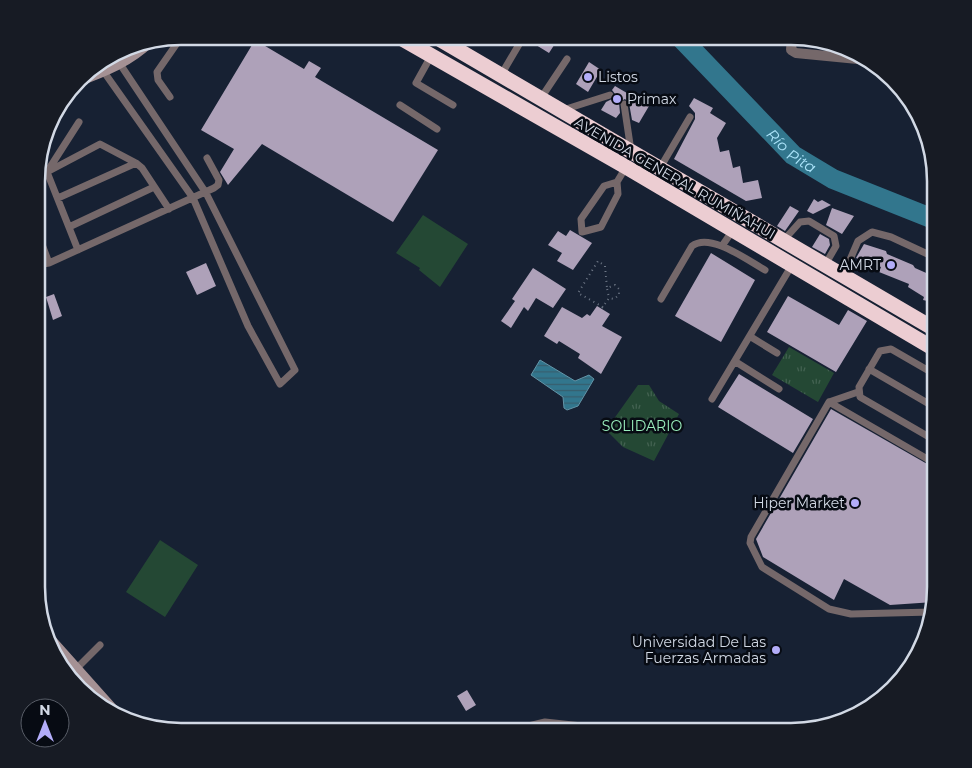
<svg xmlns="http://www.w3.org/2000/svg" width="972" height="768" font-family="Montserrat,sans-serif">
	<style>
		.park { fill: url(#park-tufts) }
		.pitch { fill: #244834 }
		.water { fill: url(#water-rules); stroke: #6294a7 }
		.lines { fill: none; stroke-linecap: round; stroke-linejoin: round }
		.river { stroke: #32768d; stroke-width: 20 }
		.building { fill: #aea1b9 }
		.path { stroke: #6e7786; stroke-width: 2; stroke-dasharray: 1 4; stroke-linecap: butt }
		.lane { stroke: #75686a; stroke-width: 7 }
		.street { stroke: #75686a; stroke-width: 10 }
		.secondary { stroke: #a59194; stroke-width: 10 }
		.highway { stroke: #eccdd2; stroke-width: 15 }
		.poi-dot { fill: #b3adf9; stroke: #070b13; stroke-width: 2 }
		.labels { text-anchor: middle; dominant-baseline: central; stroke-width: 5; stroke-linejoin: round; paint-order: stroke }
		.poi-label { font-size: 14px; fill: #d2d9e5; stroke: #070b13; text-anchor: end }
		.street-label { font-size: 14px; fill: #d2d9e5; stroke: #070b13 }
		.park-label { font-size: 14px; fill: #9aeebd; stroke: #070b13 }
		.water-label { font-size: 15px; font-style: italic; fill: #ade5fb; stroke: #070b13 }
		.rim { fill: none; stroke: #d2d9e5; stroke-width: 2.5 }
	</style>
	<defs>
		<pattern id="park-tufts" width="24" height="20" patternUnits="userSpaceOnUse" patternTransform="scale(1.25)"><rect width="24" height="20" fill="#244834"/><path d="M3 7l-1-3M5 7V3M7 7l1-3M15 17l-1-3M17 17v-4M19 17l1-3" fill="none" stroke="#436251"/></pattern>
		<pattern id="water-rules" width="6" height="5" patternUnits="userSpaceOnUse" patternTransform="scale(1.25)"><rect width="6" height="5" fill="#32768d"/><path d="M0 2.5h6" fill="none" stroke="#385e6d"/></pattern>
	</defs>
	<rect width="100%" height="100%" fill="#172133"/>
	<path class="park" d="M789,347L834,373L818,402L772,375Z
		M638,385H649L659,401L679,414L654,461L623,447L606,430Z"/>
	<path class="pitch" d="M423,215L468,244L440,287L419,270L420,268L396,253Z
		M160,540L198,565L165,617L126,592Z"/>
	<path class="water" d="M540,360L575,381L589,375L594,379L578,406L567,410L564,408L563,397L531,375Z"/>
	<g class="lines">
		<path class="river" id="s1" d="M679,36L793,155L833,179L936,220"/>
	</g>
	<path class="building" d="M529,36H560L549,53L528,40Z
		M255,40L304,69L309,61L321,68L315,77L438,150L393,222L262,144L228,185L220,172L234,149L201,130Z
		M589,62L601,70L588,92L576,84Z
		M615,86L649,106L639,123L632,120L629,103L625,99L619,102L620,113L616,118L601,110L606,102L614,98L615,94L612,90Z
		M694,98L713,108L710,113L726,123L717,138L720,152L729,150L733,168L740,166L743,183L758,180L762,198L746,201L674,159L695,119V113L689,106Z
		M814,199L818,202L822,200L831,205L813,214L807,211Z
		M790,206L799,211L785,231L777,226Z
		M832,208L854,216L842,234L826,225Z
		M570,230L592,243L573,270L557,261L562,253L548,245L558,231L566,236Z
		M820,234L829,239L830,245L825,254L812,247Z
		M864,244L886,251L887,254L913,265L915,268L933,276V279L936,280V303L923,300L924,297L908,287L909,284L879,272L881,267L856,258Z
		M711,253L755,280L721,342L675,316Z
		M206,263L216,286L197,295L186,272Z
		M533,268L566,289L553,308L536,298L528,311L524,307L511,328L501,321L515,301L512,299Z
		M54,294L62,316L53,320L46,297Z
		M788,296L839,325L848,310L867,321L836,372L767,332Z
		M597,306L610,314L602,326L622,337L601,374L578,358L580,354L559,341L557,344L544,336L562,307L582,318L587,314L590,316Z
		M739,374L813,419L793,453L718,407Z
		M831,409L936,469L934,602L890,605L844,579L834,600L763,557L756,539Z
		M467,690L476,705L466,711L457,696Z"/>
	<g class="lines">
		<path class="path" d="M603,307L578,293L598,261L605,266L607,288
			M602,308L609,298L614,299L619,295V289L615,285L607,288L609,298"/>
		<path class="lane" d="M210,36L211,37
			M431,56L416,83L453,105
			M104,72L193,198L248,326L280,384L295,370L206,193L120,64
			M501,75L524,36
			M170,97L158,80L157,72L182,36
			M541,98L567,59
			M624,104L631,151
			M400,105L437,129
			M563,110L610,95
			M660,168L690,117
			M47,172L100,144L136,163
			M617,182L604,186L581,219L582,232L601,227L618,194L617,182L626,167
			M58,198L136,163L142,168L169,209
			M69,227L154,187
			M783,241L800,222L809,221L834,236L836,246L825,265
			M722,246L733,230
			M78,250L47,172L79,122
			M49,263L214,188L218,185L219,180L207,158
			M37,265L49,263L37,231
			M843,276L858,241L872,232L891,237L936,258
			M661,299L692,246C710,232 747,260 765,270
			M751,337L777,353
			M736,362L779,389
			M869,369L936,408
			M858,392L829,402L751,537L750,543L762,567L829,609L851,614L932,612
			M712,399L792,265
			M829,402L936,464
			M936,441L860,397L859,387L880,351L891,349L936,375
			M77,668L100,645
			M503,732L545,722L637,732"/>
		<path class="street" d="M792,37L791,50L796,53L868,60"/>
		<path class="secondary" d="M77,82C104,72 130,62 151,41
			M47,635L121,718"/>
		<path class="highway" d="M397,36L626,167L936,350
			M434,36L936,330"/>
	</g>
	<g class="poi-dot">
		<circle cx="588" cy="77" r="5"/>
		<circle cx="617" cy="99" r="5"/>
		<circle cx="891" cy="265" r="5"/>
		<circle cx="855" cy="503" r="5"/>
		<circle cx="776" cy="650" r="5"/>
	</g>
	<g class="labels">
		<g class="poi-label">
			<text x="598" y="77" text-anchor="start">Listos</text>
			<text x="627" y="99" text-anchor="start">Primax</text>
			<text x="881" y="265">AMRT</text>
			<text x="845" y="503">Hiper Market</text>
			<text x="766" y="642">Universidad De Las<tspan x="766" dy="16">Fuerzas Armadas</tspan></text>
		</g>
		<g class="street-label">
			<text transform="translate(675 178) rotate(30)">AVENIDA GENERAL RUMIÑAHUI</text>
		</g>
		<g class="park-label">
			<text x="642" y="426">SOLIDARIO</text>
		</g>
		<g class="water-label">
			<text stroke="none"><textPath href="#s1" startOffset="161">Río Pita</textPath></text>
		</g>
	</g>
	<path d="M0 0H972V768H0ZM181 45H791A136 136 0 0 1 927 181V587A136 136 0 0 1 791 723H181A136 136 0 0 1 45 587V181A136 136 0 0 1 181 45Z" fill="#171b24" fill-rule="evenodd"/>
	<path class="rim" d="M181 45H791A136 136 0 0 1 927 181V587A136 136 0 0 1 791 723H181A136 136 0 0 1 45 587V181A136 136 0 0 1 181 45Z"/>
	<g transform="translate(45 723)"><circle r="24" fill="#070b13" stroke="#585d67"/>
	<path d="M0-4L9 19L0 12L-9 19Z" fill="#b3adf9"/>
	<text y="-8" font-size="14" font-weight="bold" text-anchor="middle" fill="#d2d9e5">N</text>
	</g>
</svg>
